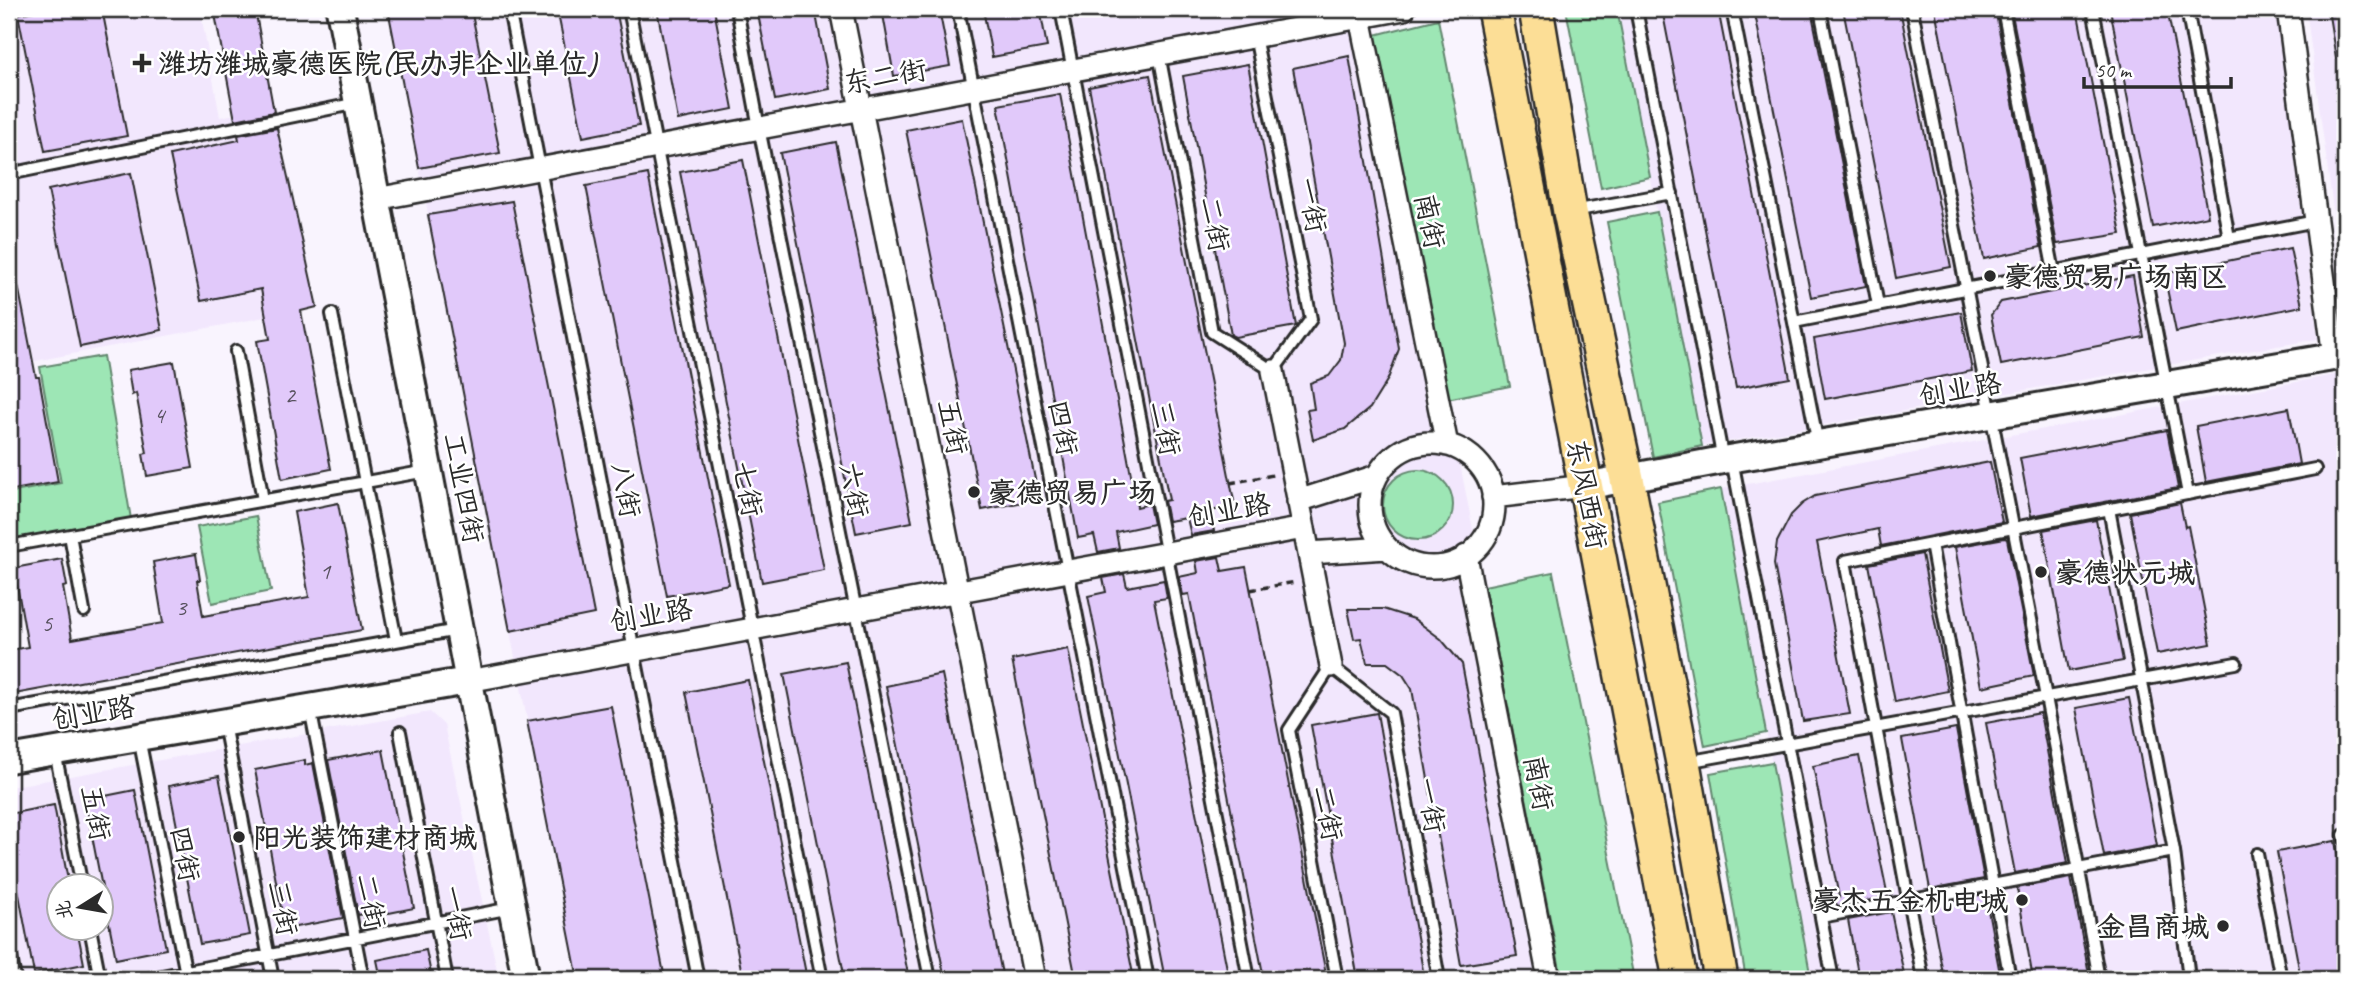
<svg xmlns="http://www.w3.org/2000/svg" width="2354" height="988" font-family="Caveat,'LXGW WenKai TC',sans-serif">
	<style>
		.built { fill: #f2e7fd; fill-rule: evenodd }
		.green { fill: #9de6b5; stroke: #648870; stroke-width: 2 }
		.building { fill: #e1c9fa; stroke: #2b2b2b; stroke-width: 2 }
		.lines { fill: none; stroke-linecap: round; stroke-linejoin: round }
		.service-casing { stroke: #2b2b2b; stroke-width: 16 }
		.minor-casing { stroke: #2b2b2b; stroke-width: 26 }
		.tertiary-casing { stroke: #2b2b2b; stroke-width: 32 }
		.primary-casing { stroke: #2b2b2b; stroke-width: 38 }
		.path { stroke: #2b2b2b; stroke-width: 3.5; stroke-dasharray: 7 5; stroke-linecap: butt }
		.service { stroke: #fff; stroke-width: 10 }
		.minor { stroke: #fff; stroke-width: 21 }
		.tertiary { stroke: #fff; stroke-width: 26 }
		.primary { stroke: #fcde96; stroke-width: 33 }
		.poi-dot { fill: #2b2b2b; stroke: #fff; stroke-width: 2.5 }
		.labels { text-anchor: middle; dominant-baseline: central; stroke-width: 5; stroke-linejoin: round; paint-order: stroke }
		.number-label { font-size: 24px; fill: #58525f }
		.poi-label { font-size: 28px; font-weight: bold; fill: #2b2b2b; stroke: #fff; text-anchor: start }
		.street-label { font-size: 28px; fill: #2b2b2b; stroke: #fff }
	</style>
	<rect width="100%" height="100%" fill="#f9f4fe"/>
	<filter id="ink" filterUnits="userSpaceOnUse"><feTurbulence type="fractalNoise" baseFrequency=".0143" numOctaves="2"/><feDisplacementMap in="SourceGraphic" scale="14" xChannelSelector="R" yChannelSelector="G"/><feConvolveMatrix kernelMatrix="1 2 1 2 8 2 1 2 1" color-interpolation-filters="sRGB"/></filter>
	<g filter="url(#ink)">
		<path class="built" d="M9,9H200L220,117L273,107L317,307L9,366Z
			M388,9H1370L1562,979H578Z
			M1617,9H2276L2318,339L1702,446Z
			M2306,9H2345V297Z
			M2345,373V979H1812L1721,489Z
			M430,712L444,725L499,979H9V787ZM60,886H102V928H60Z"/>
		<path class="green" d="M1566,9H1617L1650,177L1601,188Z
			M1438,19L1510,386L1447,399L1375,35Z
			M1657,212L1702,446L1653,457L1607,222Z
			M103,356L131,519L13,539L9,516V493L61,483L40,367Z
			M1383 505a35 35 0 1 1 70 0a35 35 0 1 1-70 0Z
			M1721,489L1766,733L1705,746L1658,502Z
			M256,516L271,591L212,603L197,527Z
			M1553,572L1634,979H1562L1484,586Z
			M1772,762L1811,979H1746L1710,773Z"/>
		<path class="building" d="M46,9H102L127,136L45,151L18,14Z
			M214,9H255L274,112L235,120Z
			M388,9H471L500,153L419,168Z
			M557,9H616L639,126L583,137Z
			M657,9H714L733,109L678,120Z
			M757,9H815L830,89L775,100Z
			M882,9H939L950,66L894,76Z
			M983,9H1040L1047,47L992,57Z
			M1662,9H1718L1790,378L1736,388Z
			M1754,9H1811L1866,286L1811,297Z
			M1843,9H1900L1951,267L1896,278Z
			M1935,9H1995L2041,247L1984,259Z
			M2011,9H2077L2121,234L2057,244Z
			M2110,9H2167L2208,216L2153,227Z
			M2328,9H2345V58L2336,59Z
			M1349,56L1399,349L1388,379L1370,408L1345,429L1313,440L1307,410L1314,409L1310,383L1329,376L1341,360L1344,343L1293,68Z
			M1248,64L1296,326L1235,337L1231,335L1183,76Z
			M1150,75L1235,506L1210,511L1214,531L1191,535L1187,518L1168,521L1164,501L1169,500L1089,87Z
			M1060,94L1137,507L1149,504L1153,524L1116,532L1119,548L1098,552L1094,535L1078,538L998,105Z
			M962,119L1039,499L982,510L906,130Z
			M277,128L317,307L301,311L331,469L282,479L257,341L270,339L261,289L201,301L170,155L239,140L238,135Z
			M836,142L912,522L856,533L780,153Z
			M743,160L824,570L762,582L680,172Z
			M131,173L162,330L80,347L48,190Z
			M648,174L729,584L667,596L586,186Z
			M512,201L594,614L510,631L428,215Z
			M2290,248L2302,306L2176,332L2164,274Z
			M16,275L36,377H39L58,482L13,490L9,469L13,468L9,447V276Z
			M2133,276L2144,337L2001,365L1991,315L2001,302Z
			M1961,312L1972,371L1825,399L1814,339Z
			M174,362L193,468L147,476L143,454L147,453L136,393L132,395L128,370Z
			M2289,408L2299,464L2206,482L2196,426Z
			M2167,430L2178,488L2031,516L2020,458Z
			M1990,462L2002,522L1881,546L1878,529L1817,542L1850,714L1803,721L1774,564L1777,542L1791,515L1802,504L1815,496Z
			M338,503L362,630L9,695V650L28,647L14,568L62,559L67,586L63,587L72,639L163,623L153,562L196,554L200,580H197L203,616L309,597L294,512Z
			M2180,503L2185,527L2188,526L2211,644L2157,654L2130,513Z
			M2096,520L2123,661L2069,671L2043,530Z
			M2005,538L2007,539L2034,676L1981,687L1955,547Z
			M1922,554L1948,691L1895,702L1869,564Z
			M1219,557L1222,571L1246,567L1327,979H1264L1189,594L1183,595L1179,577L1198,573L1196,561Z
			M1124,574L1127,587L1164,580L1167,598L1154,600L1229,979H1165L1088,596L1106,592L1103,578Z
			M1348,609H1383L1414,619L1441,639L1462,664L1517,956L1461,965L1412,689L1403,675L1387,663H1367L1361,638L1354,639Z
			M1068,649L1134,979H1076L1012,660Z
			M846,662L909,979H845L784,674Z
			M942,674L1003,979H945L886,686Z
			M748,680L807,979H743L686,692Z
			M2129,698L2157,846L2104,856L2076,708Z
			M611,706L665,979H578L527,721Z
			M1377,713L1424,976L1406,979H1358L1311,725Z
			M2040,713L2068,863L2015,873L1986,723Z
			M1956,729L1984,879L1930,889L1902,739Z
			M383,750L414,908L364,918L363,914L358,915L328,760Z
			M1859,756L1888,897L1838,906L1832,899L1839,897L1813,766Z
			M305,760V765L313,763L343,918L285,929L255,770Z
			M219,776L250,935L200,944L169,786Z
			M135,790L166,949L116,959L85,800Z
			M54,805L69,886H60V928H77L84,964L34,974L9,842V814Z
			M2335,841L2345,894V977L2332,979H2301L2277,852Z
			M2071,878L2090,979H2033L2017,888Z
			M1985,894L2001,979H1944L1931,910L1934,909L1933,904Z
			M1891,912L1905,979H1859L1848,920Z
			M426,950L432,979H381L377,960Z"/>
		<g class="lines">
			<defs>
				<path id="service" d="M509,9L698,979
					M629,9L822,979
					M737,9L759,128L930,979
					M958,9L1148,979
					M1061,9L1249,979
					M1636,9L1723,460
					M1732,9L1818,444
					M1820,9L1878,305
					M1912,9C1974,332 2040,655 2099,979
					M2003,9L2054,272
					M2093,9L2188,494
					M2187,9L2229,238
					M1159,54L1212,332L1273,371L1311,319L1255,36
					M9,174L358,103
					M1573,211L1672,193
					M332,314L396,640
					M1794,322L2316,221
					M236,351L263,500
					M1732,460L1833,979
					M2109,509L2174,851L2189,979
					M70,535L84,611
					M1931,544L2010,979
					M9,546L427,471
					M310,708L363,979
					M9,709L458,630
					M224,724L273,979
					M400,732L447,979
					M139,738L187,979
					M55,752L82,886
					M1686,762L2236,663
					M2344,835L2345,840
					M2257,854L2281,979
					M1821,917L2174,851
					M90,928L100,979
					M9,946L15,979
					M146,979L511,908
					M1337,979L1289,730L1331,666L1391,713L1439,979
					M1923,979L1845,561L2315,469"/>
				<path id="minor" d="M841,9L1035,979
					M2288,9L2334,357
					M1360,17L1447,445
					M376,199L1404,9
					M1273,371L1331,666
					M1370 505a62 62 0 1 1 124 0a62 62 0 1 1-124 0Z
					M1493,497L1585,486
					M1298,501L1377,476
					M1309,553L1387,548
					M1466,556L1549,979
					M468,681L1304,528"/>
				<path id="tertiary" d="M340,9L526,979
					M1585,486L1723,460L2345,355
					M9,759L468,681"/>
				<path id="primary" d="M1494,9L1680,979
					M1536,9L1570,212L1627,479L1683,763L1721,979"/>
			</defs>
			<use href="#service" class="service-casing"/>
			<use href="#minor" class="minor-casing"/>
			<use href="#tertiary" class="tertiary-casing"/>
			<use href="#primary" class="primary-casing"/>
			<path class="path" d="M1230,483L1273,475
				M1250,590L1296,582"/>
			<use href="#service" class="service"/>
			<use href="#minor" class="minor"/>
			<use href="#tertiary" class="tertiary"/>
			<use href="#primary" class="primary"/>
		</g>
	</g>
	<g class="poi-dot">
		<path d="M138.5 52.5h7v7h7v7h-7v7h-7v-7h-7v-7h7z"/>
		<circle cx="1990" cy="276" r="7"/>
		<circle cx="974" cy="492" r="7"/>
		<circle cx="2041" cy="572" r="7"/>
		<circle cx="239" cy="837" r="7"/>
		<circle cx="2022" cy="900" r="7"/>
		<circle cx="2223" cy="926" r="7"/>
	</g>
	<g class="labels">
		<g class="number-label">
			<text x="290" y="395">2</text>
			<text x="159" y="415">4</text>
			<text x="325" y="571">1</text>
			<text x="181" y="607">3</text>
			<text x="47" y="623">5</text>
		</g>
		<g class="poi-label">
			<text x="158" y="63">潍坊潍城豪德医院(民办非企业单位)</text>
			<text x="2004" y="276">豪德贸易广场南区</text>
			<text x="988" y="492">豪德贸易广场</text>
			<text x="2055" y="572">豪德状元城</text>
			<text x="253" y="837">阳光装饰建材商城</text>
			<text x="2008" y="900" text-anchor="end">豪杰五金机电城</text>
			<text x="2209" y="926" text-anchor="end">金昌商城</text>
		</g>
		<g class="street-label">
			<text transform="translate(885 76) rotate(-10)">东二街</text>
			<text transform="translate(1312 205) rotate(79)">一街</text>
			<text transform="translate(1430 221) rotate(78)">南街</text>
			<text transform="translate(1215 224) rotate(79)">二街</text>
			<text transform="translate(1960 389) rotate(-10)">创业路</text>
			<text transform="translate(953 427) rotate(79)">五街</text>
			<text transform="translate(1063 428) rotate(79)">四街</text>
			<text transform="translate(1166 428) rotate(79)">三街</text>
			<text transform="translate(464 488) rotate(79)">工业四街</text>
			<text transform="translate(748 489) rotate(79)">七街</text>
			<text transform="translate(626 490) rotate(79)">八街</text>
			<text transform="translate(854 490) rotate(79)">六街</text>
			<text transform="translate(1587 494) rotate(79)">东风西街</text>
			<text transform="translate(1229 510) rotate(-10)">创业路</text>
			<text transform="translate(651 615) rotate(-10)">创业路</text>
			<text transform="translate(93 713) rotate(-10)">创业路</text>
			<text transform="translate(1539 783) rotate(79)">南街</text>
			<text transform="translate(1431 805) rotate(80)">一街</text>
			<text transform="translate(96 813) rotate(79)">五街</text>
			<text transform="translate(1328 813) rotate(79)">二街</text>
			<text transform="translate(185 854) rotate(79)">四街</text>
			<text transform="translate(371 901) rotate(79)">二街</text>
			<text transform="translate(283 908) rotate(79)">三街</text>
			<text transform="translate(457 913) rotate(79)">一街</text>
		</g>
	</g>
	<rect width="2354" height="988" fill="none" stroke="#fff" stroke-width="35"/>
	<rect x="18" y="18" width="2319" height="953" fill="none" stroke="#2b2b2b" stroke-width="2.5" filter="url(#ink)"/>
	<g transform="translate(80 907) rotate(259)"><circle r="33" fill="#ffffff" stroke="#aaaaaa" stroke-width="2"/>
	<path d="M0-5L12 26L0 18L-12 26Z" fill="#2b2b2b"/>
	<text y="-10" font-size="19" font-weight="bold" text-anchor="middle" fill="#2b2b2b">北</text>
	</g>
	<path d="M2084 77v10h147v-10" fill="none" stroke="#2b2b2b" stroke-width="3.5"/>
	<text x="2095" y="77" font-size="21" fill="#2b2b2b" stroke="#ffffff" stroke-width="5" paint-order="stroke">50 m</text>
</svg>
